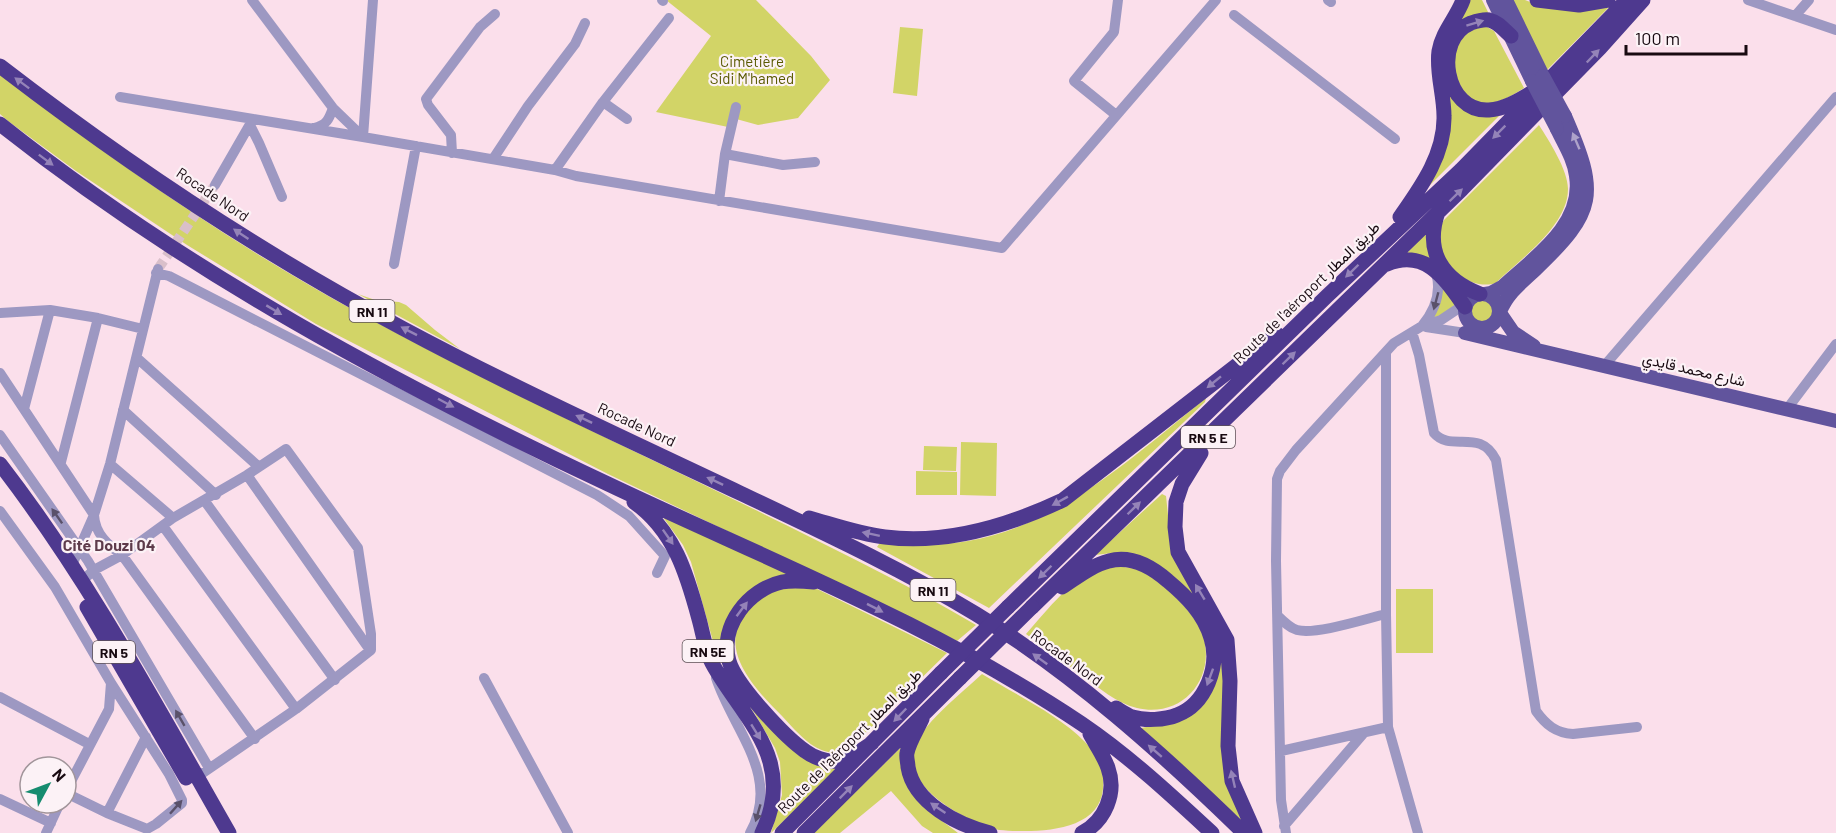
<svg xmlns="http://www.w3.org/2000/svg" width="1836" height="833" font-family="Barlow,Vazirmatn,sans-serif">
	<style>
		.green { fill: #d2d467 }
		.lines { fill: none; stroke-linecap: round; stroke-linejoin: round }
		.minor-tunnel { stroke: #d9bfca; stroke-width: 10; stroke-dasharray: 10 5; stroke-linecap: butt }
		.minor { stroke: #9d98c2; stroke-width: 10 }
		.major { stroke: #61549d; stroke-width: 14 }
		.highway { stroke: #4e398f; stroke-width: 15 }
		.major-bridge { stroke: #61549d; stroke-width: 14 }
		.highway-bridge { stroke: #4e398f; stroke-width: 15 }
		.oneway { fill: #9483b8 }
		.oneway2 { fill: #aea3ca }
		.oneway3 { fill: #5a516a }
		.labels { text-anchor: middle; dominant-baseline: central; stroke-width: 4.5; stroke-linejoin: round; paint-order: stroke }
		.shield { fill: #fcf2f6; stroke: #5c5056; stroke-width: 1.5 }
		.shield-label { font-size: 14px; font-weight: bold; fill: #180a11 }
		.park-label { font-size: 15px; fill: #595900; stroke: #fcf2f6 }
		.street-label { font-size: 15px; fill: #180a11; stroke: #fcf2f6 }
		.neighbourhood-label { font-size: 16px; font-weight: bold; fill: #5e3b4b; stroke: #fcf2f6 }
	</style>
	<rect width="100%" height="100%" fill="#fbdfeb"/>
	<path class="green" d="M666,0H756L811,56L830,80L798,118L758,125L729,117L728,127L656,112L711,36Z
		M1468,0H1482L1490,16L1462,22L1449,91L1503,112L1422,193L1438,165L1442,69Z
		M1509,0H1525L1538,5L1612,4L1546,71Z
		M900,27L923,29L917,96L893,93Z
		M1476,27H1487L1494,31L1524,88C1509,98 1480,114 1465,95C1461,91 1459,83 1457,78C1453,68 1453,52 1459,41C1462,34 1469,31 1476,27Z
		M0,74C115,162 234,246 361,314C500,390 645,455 786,525C850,557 914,588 976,625L957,641L608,474L316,324L187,245L76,171L8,121L0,114Z
		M1539,125C1549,141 1568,170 1568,189C1568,226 1520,259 1496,283C1468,292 1435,261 1438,233C1439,229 1442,223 1444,220Z
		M1428,231L1427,237L1470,293L1466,297L1404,256Z
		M1441,286L1456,304L1442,315L1432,318Z
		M358,294L375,300L399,302L406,305L435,330L460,349Z
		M1469 311a13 13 0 1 1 26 0a13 13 0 1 1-26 0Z
		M1206,398L1205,402L989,608L877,547L881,541C910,542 940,546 968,541C1061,525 1135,455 1206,398Z
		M961,442L997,443L996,496L960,495Z
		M924,446L957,447L956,471L923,470Z
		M916,471L957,472V495H916Z
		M1162,494L1166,496L1170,534L1219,634L1242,821L1141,728L1157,725L1212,685L1202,608L1112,553L1095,555Z
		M660,513L796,576H778L720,644V654L729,674L783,737L844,763L771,833L782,795L780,762L775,748L755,714L734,686L716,652L691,562L683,545Z
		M1114,566C1122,567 1130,567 1137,569C1156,575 1196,614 1202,632C1218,677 1183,719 1137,708C1116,703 1099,688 1082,675C1063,662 1045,648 1026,634C1045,613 1065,585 1092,573C1099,570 1107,568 1114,566Z
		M813,587L947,653L846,752C817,758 800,735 782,716C754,688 713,646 750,607C758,598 764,592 776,589C787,586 801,587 813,587Z
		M1396,589H1433V653H1396Z
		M982,674C1013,693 1059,715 1084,741C1098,754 1105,771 1103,789C1099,833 1035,833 999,830C969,823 904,789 913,751C918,727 963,692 982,674Z
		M901,747C896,792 927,809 958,833H933L922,826L891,791L840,833H814Z"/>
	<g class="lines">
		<path class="minor-tunnel" d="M158,269L215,185"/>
		<path class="minor" d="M252,0L333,108L363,137L555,170L576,176L1002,248L1216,0
			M662,0L663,1
			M1328,0L1331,2
			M1748,0L1836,30
			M1234,15L1395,139
			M1795,16L1809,0
			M120,97L253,119
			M603,102L627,119
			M1116,115L1074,81L1114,32L1118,0
			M250,125L259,143L282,197
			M314,128C327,125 329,119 333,108
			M452,153L451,135L428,105L426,99L480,27L495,14
			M725,154L783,165L815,162
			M493,159L528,106L575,44L585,23
			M555,170L603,102L669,18
			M215,185L253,119L363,137L373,0
			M719,201L725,154L736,107
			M394,264L416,146
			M156,273L169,276L597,495L629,516L665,556L657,573
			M0,313L50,310L98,318L143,329
			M1422,326C1435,310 1442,293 1436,273
			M1426,327L1465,333L1487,328
			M1412,332L1419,355L1434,433C1451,453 1480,427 1496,460L1536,711C1546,725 1556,733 1573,734L1637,727
			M1386,353V614L1388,727L1418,833
			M137,358L259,467
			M1605,365L1836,97
			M0,373L94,515C95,534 108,545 122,555L255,739
			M24,409L50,310
			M1787,409L1836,344
			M123,410L216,495
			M0,435L88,561L209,768
			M61,462L98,318
			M110,464L173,518
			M247,475L370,650
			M204,500L335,680
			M0,511L55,587L111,683L109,709L66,791
			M163,526L296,709
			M72,565L94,515L110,464L158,269
			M82,581L94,570L122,555L173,518L247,475L286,449L358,548L371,634V650L296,709L197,777
			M1278,616C1284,622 1290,628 1297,630C1316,635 1365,619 1386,614
			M484,678L568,833
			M716,678C733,730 782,776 750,833
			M0,697L89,744
			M1281,751L1388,727
			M66,793L107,813L147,829L156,824L182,803V800L169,774L111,683
			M0,799L51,823
			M107,813L146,737
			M1284,826L1363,734
			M46,833L60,803
			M1286,833L1281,800L1276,561L1277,479L1280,471L1296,450L1394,343L1422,326L1441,320L1468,302"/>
		<path class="major" d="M1493,0L1532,81
			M1506,0L1543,76
			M1465 311a17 17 0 1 1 34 0a17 17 0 1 1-34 0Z
			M1485,294L1491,293L1502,287C1533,258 1584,225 1576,176C1574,159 1564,144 1557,129
			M1500,312C1507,294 1521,283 1535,270C1597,211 1599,194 1565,116
			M1500,313L1513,332L1534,346
			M1465,333L1836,421"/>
		<path class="highway" d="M1537,0L1579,5L1608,0
			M1511,36C1504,30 1498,22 1489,20C1483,19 1477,21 1471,23C1432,39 1445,113 1489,110C1504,109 1518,101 1531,93
			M0,66C126,163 261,253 402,328C512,387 626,439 740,493C820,531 900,568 976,614C1074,674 1162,753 1244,833
			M0,124C185,271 395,384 608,484C768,560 935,625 1082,724C1129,756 1171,795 1212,833
			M1438,212C1424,252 1443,280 1480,294
			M1400,217C1421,187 1445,154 1444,116C1444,94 1436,72 1439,51C1442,32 1457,17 1463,0
			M1387,264C1426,248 1445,279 1465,307
			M1201,453L1182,484L1176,502L1175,527L1178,552L1227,640L1230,681L1228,746L1232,781L1255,833
			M0,464C89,579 157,707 229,833
			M634,502C674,530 687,574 699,619C703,633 705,650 712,663C729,695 761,728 770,762C777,787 773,810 762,833
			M809,518C834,525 859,534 885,537C947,545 1008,526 1063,500L1277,334
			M814,582C804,581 792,580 782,582C749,589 719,626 729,661C736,685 785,737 805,751C813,757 826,762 835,761C849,759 861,751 872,743
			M1062,587C1076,578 1092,565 1109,561C1131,555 1152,567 1168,581C1186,596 1204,614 1211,638C1220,666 1206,704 1177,715C1165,720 1145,721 1132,717C1127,715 1121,711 1116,708
			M87,607L186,778
			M1008,607L1327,296L1461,170L1627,0
			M1032,607L1462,189L1600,48L1643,0
			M922,719C917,730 909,742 907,753C906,757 908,763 908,767C914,803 958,825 990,833
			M782,833L941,673
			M804,833L960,678
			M1082,833C1105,821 1117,793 1108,768C1104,756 1096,745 1090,734"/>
		<path class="major-bridge" d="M1543,76L1565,116
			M1532,81L1557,129"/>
		<path class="highway-bridge" d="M941,673L1008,607
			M960,678L1032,607"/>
	</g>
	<defs><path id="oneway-solid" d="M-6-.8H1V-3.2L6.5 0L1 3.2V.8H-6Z" transform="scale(1.5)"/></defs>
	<g class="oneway">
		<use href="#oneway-solid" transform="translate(1475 23) rotate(-17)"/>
		<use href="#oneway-solid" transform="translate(1593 56) rotate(-46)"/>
		<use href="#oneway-solid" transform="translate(22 83) rotate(-143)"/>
		<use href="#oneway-solid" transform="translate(1499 132) rotate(135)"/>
		<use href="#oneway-solid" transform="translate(46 160) rotate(37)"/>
		<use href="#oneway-solid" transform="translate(1456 195) rotate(-44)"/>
		<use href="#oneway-solid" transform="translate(241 234) rotate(-146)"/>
		<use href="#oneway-solid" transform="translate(1352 271) rotate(136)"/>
		<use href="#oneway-solid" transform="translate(274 310) rotate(31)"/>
		<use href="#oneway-solid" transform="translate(409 331) rotate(-153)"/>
		<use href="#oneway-solid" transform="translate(1289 358) rotate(-44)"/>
		<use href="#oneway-solid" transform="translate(1214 382) rotate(141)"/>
		<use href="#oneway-solid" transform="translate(446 403) rotate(28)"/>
		<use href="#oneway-solid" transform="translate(584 419) rotate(-155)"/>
		<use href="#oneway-solid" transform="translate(715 481) rotate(-155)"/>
		<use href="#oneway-solid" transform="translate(1060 501) rotate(151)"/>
		<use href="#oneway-solid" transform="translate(1134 508) rotate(-44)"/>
		<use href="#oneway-solid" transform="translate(871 534) rotate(-168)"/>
		<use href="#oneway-solid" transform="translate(668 537) rotate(55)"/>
		<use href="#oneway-solid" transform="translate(1045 572) rotate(136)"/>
		<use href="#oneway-solid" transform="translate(1200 592) rotate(-121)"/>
		<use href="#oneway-solid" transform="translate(875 608) rotate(27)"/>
		<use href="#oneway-solid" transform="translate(742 609) rotate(-53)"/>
		<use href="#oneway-solid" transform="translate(1040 659) rotate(-144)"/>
		<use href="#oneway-solid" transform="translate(1210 677) rotate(110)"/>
		<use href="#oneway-solid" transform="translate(900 715) rotate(134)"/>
		<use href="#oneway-solid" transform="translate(756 732) rotate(58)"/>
		<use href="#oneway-solid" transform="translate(1155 751) rotate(-139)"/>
		<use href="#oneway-solid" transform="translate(1233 779) rotate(-103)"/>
		<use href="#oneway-solid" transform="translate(846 792) rotate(-45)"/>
		<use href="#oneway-solid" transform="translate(938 808) rotate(-146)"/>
	</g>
	<use class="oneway2" href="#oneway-solid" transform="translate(1576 141) rotate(-113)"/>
	<g class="oneway3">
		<use href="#oneway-solid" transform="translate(1436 301) rotate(105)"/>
		<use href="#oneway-solid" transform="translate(57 516) rotate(-125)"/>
		<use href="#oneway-solid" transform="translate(180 718) rotate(-120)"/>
		<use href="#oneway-solid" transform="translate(176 807) rotate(-48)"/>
		<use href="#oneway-solid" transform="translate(758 813) rotate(106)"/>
	</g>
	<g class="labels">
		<g class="shield">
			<rect x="349.5" y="300" width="45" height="22" rx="4.5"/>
			<rect x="1181" y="426" width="54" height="22" rx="4.5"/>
			<rect x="910.5" y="579" width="45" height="22" rx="4.5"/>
			<rect x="682.5" y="640" width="51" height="22" rx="4.5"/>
			<rect x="93" y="641" width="42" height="22" rx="4.5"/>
		</g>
		<g class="shield-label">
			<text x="372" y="311">RN 11</text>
			<text x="1208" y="437">RN 5 E</text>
			<text x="933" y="590">RN 11</text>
			<text x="708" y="651">RN 5E</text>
			<text x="114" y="652">RN 5</text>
		</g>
		<g class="park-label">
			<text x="752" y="61">Cimetière<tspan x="752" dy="17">Sidi M'hamed</tspan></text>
		</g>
		<g class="street-label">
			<text transform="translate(213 194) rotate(34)">Rocade Nord</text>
			<text transform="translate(1306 292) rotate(-44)">Route de l'aéroport طريق المطار</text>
			<text transform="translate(1694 369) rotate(13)">شارع محمد قايدي</text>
			<text transform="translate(637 424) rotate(25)">Rocade Nord</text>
			<text transform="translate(1067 657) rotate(36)">Rocade Nord</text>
			<text transform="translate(849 741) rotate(-45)">Route de l'aéroport طريق المطار</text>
		</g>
		<g class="neighbourhood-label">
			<text x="109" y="544">Cité Douzi 04</text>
		</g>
	</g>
	<g transform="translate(48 785) rotate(49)"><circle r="28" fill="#fcf2f6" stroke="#a1959a" stroke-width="1.5"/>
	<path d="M0-4.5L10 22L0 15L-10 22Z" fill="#168c6f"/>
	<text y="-9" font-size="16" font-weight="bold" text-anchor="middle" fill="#180a11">N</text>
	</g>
	<path d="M1626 45v9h120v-9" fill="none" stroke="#180a11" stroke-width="3"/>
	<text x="1635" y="45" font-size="18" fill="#180a11" stroke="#fcf2f6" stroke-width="4.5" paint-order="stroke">100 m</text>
</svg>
